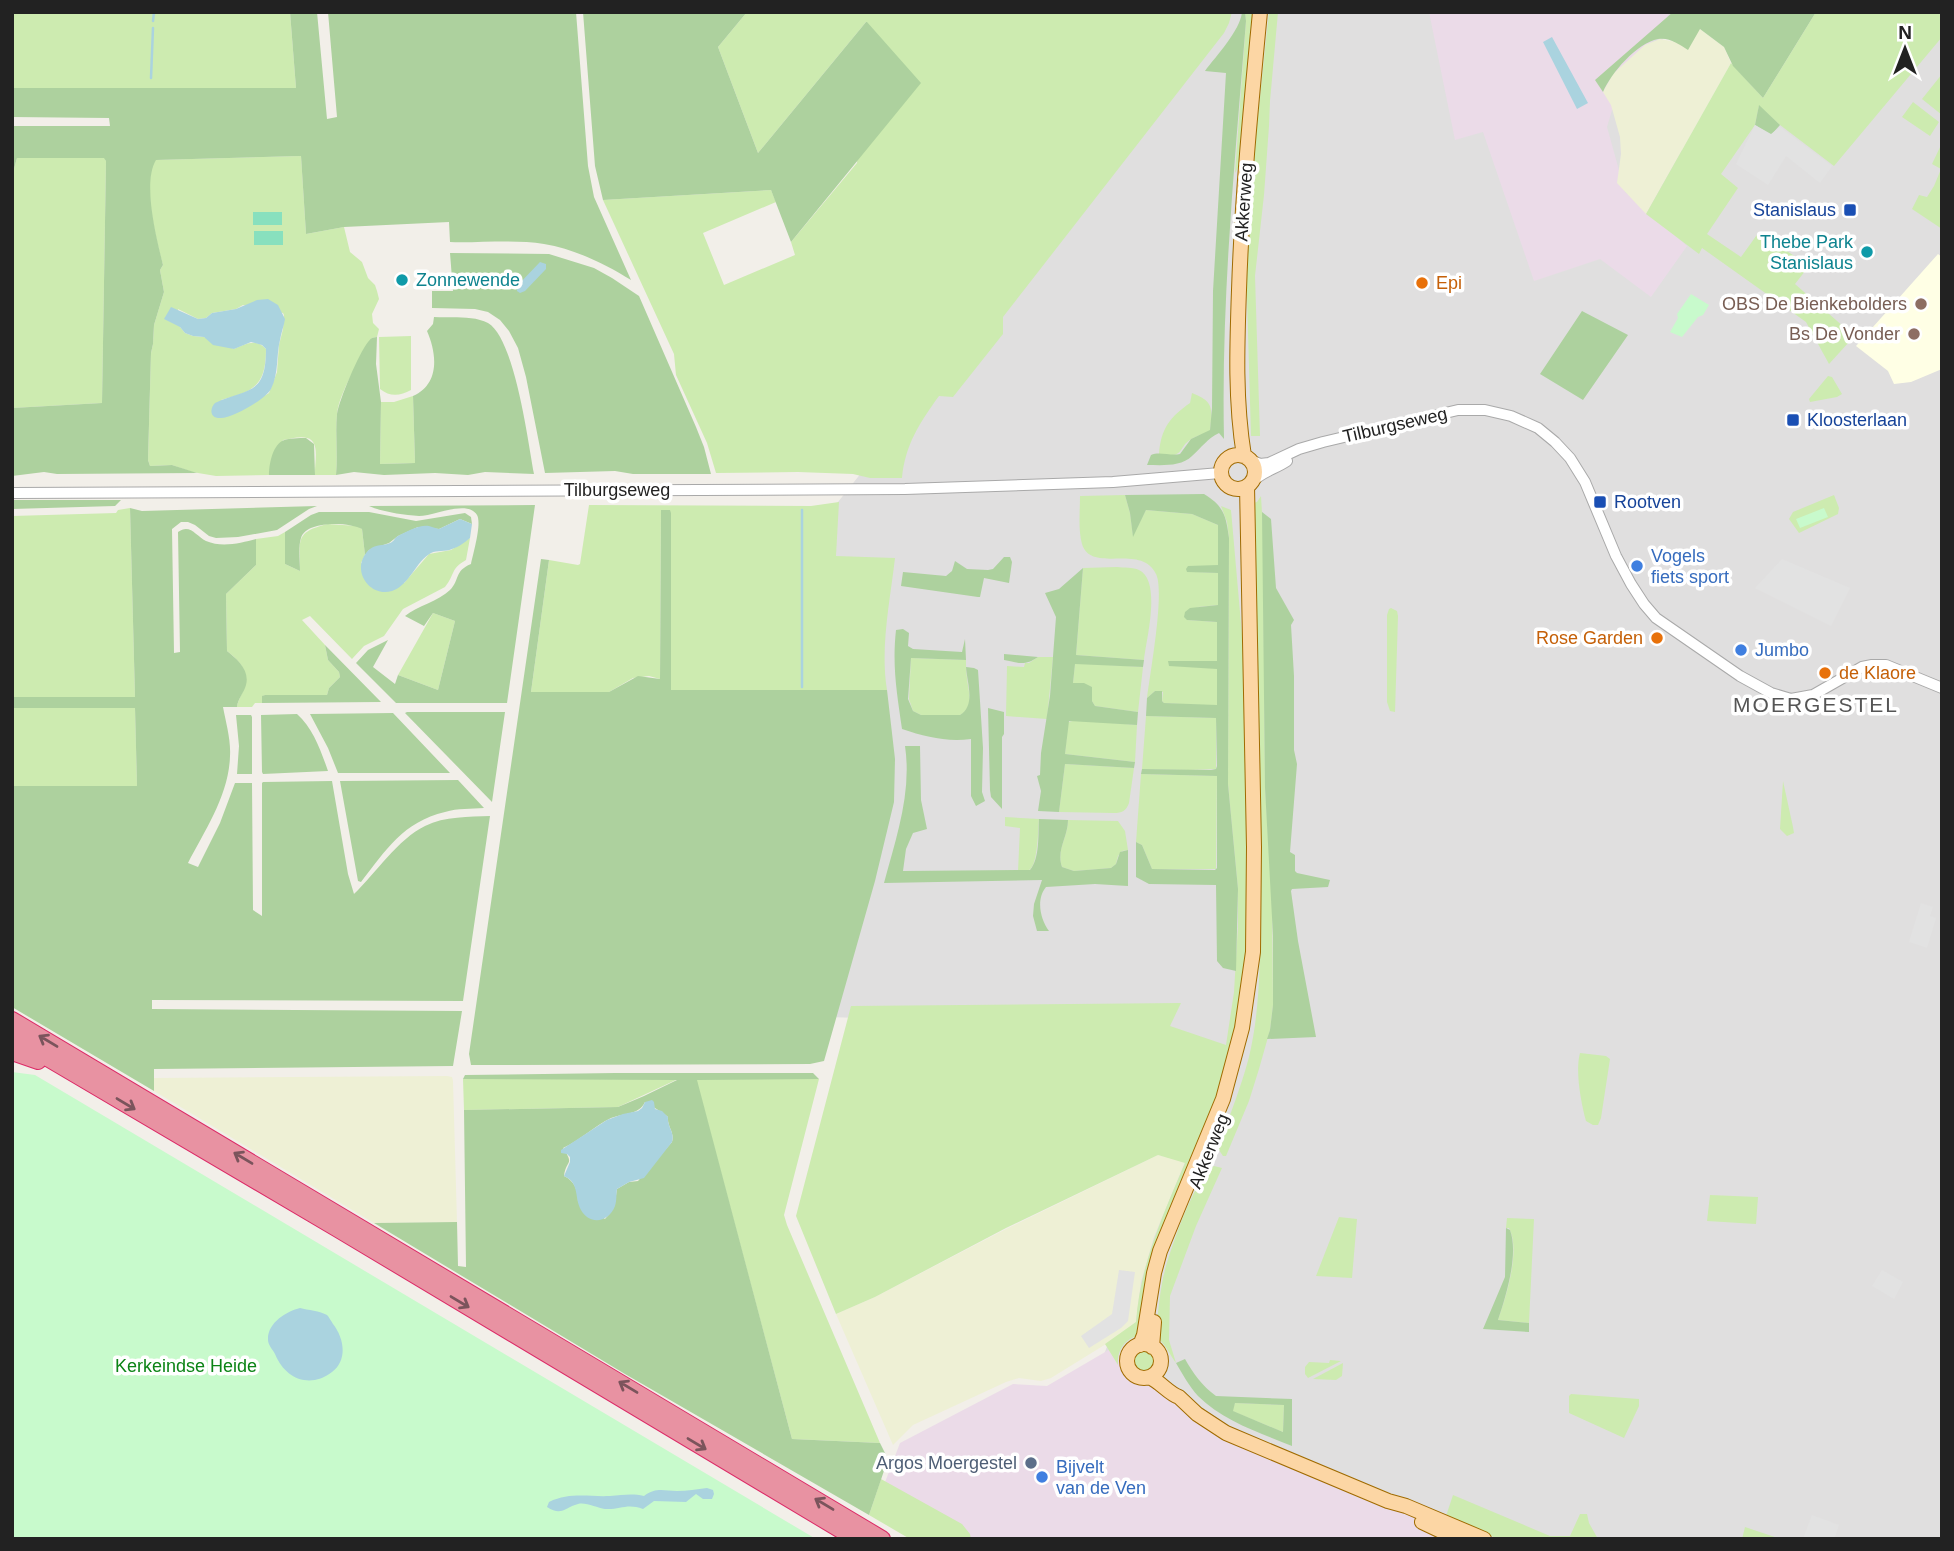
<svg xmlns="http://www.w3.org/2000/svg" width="1954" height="1551" font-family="Helvetica,sans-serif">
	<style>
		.residential { fill: #e0dfdf }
		.industrial { fill: #ebdbe8 }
		.education { fill: #ffffe5 }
		.farmland { fill: #eef0d5 }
		.grass { fill: #cdebb0; fill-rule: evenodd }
		.forest { fill: #add19e; fill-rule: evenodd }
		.park { fill: #c8facc }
		.pitch { fill: #88e0be }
		.parking { fill: #e2e2e2 }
		.water { fill: #aad3df }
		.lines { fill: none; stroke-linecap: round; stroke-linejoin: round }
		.stream { stroke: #aad3df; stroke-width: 2.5 }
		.minor-casing { stroke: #a9a9a9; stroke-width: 12 }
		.major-casing { stroke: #a06b00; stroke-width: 16 }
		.highway-casing { stroke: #dc2a67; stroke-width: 18 }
		.minor { stroke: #fff; stroke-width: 10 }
		.major { stroke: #fcd6a4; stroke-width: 14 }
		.highway { stroke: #e892a2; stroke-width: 16 }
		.oneway { stroke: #7b545c }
		.transit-dot { fill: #1a4fb4; stroke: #fff; stroke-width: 2.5 }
		.culture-dot { fill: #0f9aa8; stroke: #fff; stroke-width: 2.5 }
		.food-dot { fill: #e8710a; stroke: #fff; stroke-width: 2.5 }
		.education-dot { fill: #8d6e63; stroke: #fff; stroke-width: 2.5 }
		.shop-dot { fill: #3f7fe0; stroke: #fff; stroke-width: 2.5 }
		.service-dot { fill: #5c6f8a; stroke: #fff; stroke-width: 2.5 }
		.labels { text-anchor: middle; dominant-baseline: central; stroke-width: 7; stroke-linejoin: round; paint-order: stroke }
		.street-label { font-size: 18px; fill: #222; stroke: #fff }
		.transit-label { font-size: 18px; fill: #164399; stroke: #fff; text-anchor: start }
		.culture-label { font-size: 18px; fill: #0d838f; stroke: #fff; text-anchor: end }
		.food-label { font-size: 18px; fill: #c56008; stroke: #fff; text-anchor: start }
		.education-label { font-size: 18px; fill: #785e54; stroke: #fff; text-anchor: end }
		.shop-label { font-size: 18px; fill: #366cbe; stroke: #fff; text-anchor: start }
		.park-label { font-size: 18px; fill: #0c8416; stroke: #fff }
		.service-label { font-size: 18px; fill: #4e5e75; stroke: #fff; text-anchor: end }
		.quarter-label { font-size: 21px; letter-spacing: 2px; fill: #555; stroke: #fff }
	</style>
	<rect width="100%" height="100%" fill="#f2efe9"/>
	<path class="residential" d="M1217,12H1677L1624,113L1717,173L1759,109L1942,28V1539H1419L1100,1365L1168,1187L1160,1028L829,1017L830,559L834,507L1159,100Z"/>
	<path class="industrial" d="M1429,12H1670L1615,100L1607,127L1625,192L1687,246L1651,297L1600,259L1534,281L1483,132L1455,140Z
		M1112,1348L1222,1431L1467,1539H928L874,1511L900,1443L1013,1384L1047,1386Z"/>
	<path class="education" d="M1938,254L1942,257V369L1911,382L1894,384L1888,371L1856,346Z"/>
	<path class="farmland" d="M1700,29L1724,47L1731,63L1646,214L1617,183L1621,154L1620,137L1611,105L1603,92L1613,74L1645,45L1660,39L1676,42Z
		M447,1076L452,1077L453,1081L457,1222L374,1223L154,1091V1078Z
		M1158,1155L1185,1162L1154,1237L1141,1282L1136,1322L1119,1336L1051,1378L1041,1381L1019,1378L1006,1382L913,1425L893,1445L836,1314L875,1297L1006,1229Z"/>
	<path class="grass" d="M12,12H290L296,88H12Z
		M747,12H1232L1229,23L1224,33L1003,317V334L953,397L939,396C920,422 905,445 902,478H870L853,474L798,472L716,473L707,443L676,375L674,354L603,200L771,190L776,202L703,233L724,285L795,255L791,242L857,163L866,22L758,153L718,47Z
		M1245,12H1258L1240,164L1235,173L1246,21Z
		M1269,12H1278L1270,101L1269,126L1264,195L1255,276L1260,436H1251L1246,263L1250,191Z
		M1816,12H1942V37L1834,166L1780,125L1759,106L1755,125L1721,174L1738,188L1707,234L1741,257L1759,232L1809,266L1795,284L1853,335L1860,330L1829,364L1806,322L1702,248L1699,254L1646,214L1731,63L1763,98Z
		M1942,74V115L1922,99Z
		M1913,102L1939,122L1930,136L1902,117Z
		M1942,143V229L1912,209L1919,195L1927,197L1934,186L1941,169L1932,164Z
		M301,156L306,234L344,227L350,252L362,262L368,278L375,285L377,291L379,299L372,314L373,323L379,329L377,337L372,338C361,357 339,393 337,414C335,435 338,454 336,475H315C314,465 321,441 307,438C300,436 290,439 283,440L269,472V475L216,476L192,472L172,465L150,466L148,460L151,353L153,344L154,325L164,292L160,270L163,265C156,240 142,184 155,160ZM243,305L283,313L284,315L283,329L279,345L277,372L269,393L240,411L221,400C254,392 266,385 266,349C256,338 246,344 234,349L204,337L193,336L185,333L180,327L178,309L198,319L206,318L212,313L236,309Z
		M17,158H105L106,161L102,403L12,408V176Z
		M411,336V390C400,396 390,397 380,389L379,337Z
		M1828,376L1832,377L1842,394L1837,397L1810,402L1809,399Z
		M1192,393C1215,402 1212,409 1210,431C1204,434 1199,435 1193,438C1176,447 1187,459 1159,454C1161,428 1170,417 1190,403Z
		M413,396L415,463L380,464L381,402H394Z
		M1125,495L1130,513L1133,535L1146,510L1192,514L1218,525V565L1197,572L1218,573V605L1198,607L1187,620L1217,622V661L1215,662L1212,668H1217V705L1215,706L1164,703L1162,701L1163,692L1155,691L1147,698C1150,673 1165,592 1156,574C1141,543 1091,574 1082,544C1078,530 1080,511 1080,496Z
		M1834,495L1839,508L1838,514L1799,533L1789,519L1793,512Z
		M1261,496L1263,530L1265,788L1272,894L1273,1005L1270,1030L1259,1069L1249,1101L1226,1156H1223L1219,1150V1144C1230,1115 1241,1087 1249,1057C1259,1015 1260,971 1260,928L1250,504L1257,502Z
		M839,502L836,556L895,558C890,602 880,647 887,690H670L671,513L661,510L660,679L649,676L633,678L609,692H531L549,560L578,565L580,564L589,505L811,506Z
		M1221,506L1231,510L1245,669L1247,722L1248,958L1232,1068L1180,1191L1142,1335C1126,1337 1117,1349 1118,1365L1105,1344L1136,1322C1140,1265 1163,1215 1185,1163L1158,1155L1006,1228L875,1297L836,1314L796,1216L851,1006L1181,1003L1170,1026L1226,1045L1234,992L1238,926V889L1228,784L1229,538L1227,522Z
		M130,508L135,697H12V516L116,513L118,510Z
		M328,524L357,526L362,529L365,555L361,563L404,583L429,554L451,550L470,538L466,560C450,569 455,575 445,587L403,609L384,636L364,646L352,659L310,616L302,620L325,645L328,660L339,672L340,677L329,688L327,695H265L263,696L262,703H255L252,707H237C238,700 241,697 243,690C251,673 240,661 227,651L226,594L256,565V539L278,536L285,532V564L300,571C300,540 294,532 328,524Z
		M1117,567C1124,568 1133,567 1139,570C1162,581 1146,640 1144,660L1076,655L1083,568Z
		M1391,608L1397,611L1398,616L1395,712L1390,711L1387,702V615L1389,609Z
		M433,613L455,621L438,690L398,675Z
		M1038,657H1053L1047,719L1006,716L1007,666L1024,667L1025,663H1029Z
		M911,658L966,660C966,666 966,672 967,678C968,691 975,707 960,715H921L913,711L909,699Z
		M1075,663L1143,667L1138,712L1095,706L1092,701V687L1073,683Z
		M135,707L137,786H12V708Z
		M1146,716L1216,718V769L1189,770L1142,769Z
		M1077,720L1137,725L1135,762L1065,754L1068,722Z
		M1065,764L1134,768L1129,803C1126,811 1122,813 1114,813L1059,812Z
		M1141,774L1217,776L1216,869H1152L1142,845L1136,842Z
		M1783,781L1793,827L1794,833L1787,836L1780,829Z
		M1005,817L1039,819C1038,829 1038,866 1029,870C1027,871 1020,871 1018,871L1020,828L1005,826Z
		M1068,820L1118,821L1125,831L1128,850L1122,851L1118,856L1116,864L1111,868L1074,871L1062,867C1056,850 1068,837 1068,820Z
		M1580,1053L1606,1056L1610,1059L1601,1118L1598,1125H1593L1586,1121C1581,1103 1575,1071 1580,1053Z
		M463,1079H678L618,1107L464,1110Z
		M696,1079H819L784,1215L787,1225L880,1443L792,1439Z
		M1214,1166L1222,1168L1196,1226L1170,1296L1169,1340L1176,1363C1169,1354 1166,1343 1155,1337C1158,1317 1159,1297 1163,1278C1169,1253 1194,1178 1214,1166Z
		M1710,1195L1758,1197L1756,1224L1707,1221Z
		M1339,1217L1357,1219L1352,1278L1316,1276Z
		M1507,1218L1534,1219L1529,1323L1498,1320C1506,1297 1521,1250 1509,1228H1506Z
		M1134 1360a11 11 0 1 1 22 0a11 11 0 1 1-22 0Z
		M1330,1360L1341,1361L1308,1378L1305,1374V1367L1309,1362L1329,1363Z
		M1343,1363L1342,1376L1336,1380L1313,1379Z
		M1571,1394L1639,1399V1406L1624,1438L1569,1413V1396Z
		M1235,1403L1284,1405L1283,1432L1232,1411Z
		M881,1479L962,1524L970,1534L971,1539H910L869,1515Z
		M1453,1495L1550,1536H1570L1580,1514H1587L1589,1523L1598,1539H1498L1446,1516Z
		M1745,1527L1781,1539H1742Z"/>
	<path class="forest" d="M290,12H317L327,119L337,117L328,12H576L588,166L594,197L631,280C605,264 575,249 544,244C516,239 479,243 450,242L449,222L344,227L306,234L301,156L156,160C142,183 157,240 163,265L160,270L164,292L154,325L153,344L151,353L148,460L150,466L172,465L197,473L57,474L44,472L12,476V408L102,403L106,161L104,158H17L12,176V126H110L109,118L12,117V88H296Z
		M583,12H747L718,47L758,153L866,22H867L921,83L791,242L771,190L603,200L595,166Z
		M1242,12H1245L1246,21C1235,160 1221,300 1224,439L1219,433C1207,439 1202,447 1192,456C1181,467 1162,465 1147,465L1151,455C1159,451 1170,456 1180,454L1191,439L1210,430L1212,408L1213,291L1226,73L1205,71C1216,56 1240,31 1242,12Z
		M1673,12H1816L1763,98L1733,66L1724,47L1700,29L1688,50C1679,44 1669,37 1658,39C1637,43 1611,73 1603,92L1595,80Z
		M1759,105L1780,125L1771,135L1755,125Z
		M450,253L549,254L594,268L612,278L639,296L696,427L704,447L711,474H633L615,471L545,473L526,377L518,348L509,331L500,320L488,312L475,309L432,308V291H453Z
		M1582,311L1628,335L1583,400L1540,374Z
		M434,317C451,318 473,315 488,323C515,339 528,442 534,474L485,472L468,475L435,473L384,475L354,472L336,475C338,454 335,434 337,414C339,400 359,353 368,342C372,337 372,338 377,337L376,364L381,402L380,464L415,463L413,396C440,384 437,354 427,331L433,324Z
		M306,438L314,444L315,475H269C269,465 272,447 282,441C288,438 299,438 306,438Z
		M1204,494C1224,506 1226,516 1229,538L1228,784L1238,889L1236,971L1223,968L1217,961L1216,885L1149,884L1136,877V842L1142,845L1152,869L1215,870L1217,868V776L1141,774L1142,769L1211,770L1216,769L1217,766L1216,718L1146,716L1147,698L1155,691H1162V701L1164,703L1217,705V669L1169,666L1168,661H1217V622L1187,620L1184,617L1185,612L1190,608L1218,605V573L1187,572L1186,569L1188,566L1218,565V525L1192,514L1146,510L1133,537L1130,513L1125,495Z
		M12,500H121L115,506L12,509Z
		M535,505L507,703H396L356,663L368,650L388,640L373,667L395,684L398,675L438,690L455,621L433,613L424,626L405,616C417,606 439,601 450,590C460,580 454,571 471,564C473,554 482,524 477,515C468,499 433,516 419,516C403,515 383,512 369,506Z
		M317,506L309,509L277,530L238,537L216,538L209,536L195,525L188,522H181L172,529L174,653L180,652L178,532C190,523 196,536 206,541C222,548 241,543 256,539V565L226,594L227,651C237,659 250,670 246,685C244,693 238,698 237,707H223C226,723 231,740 230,756C229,795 205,830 188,863L198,867L220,823L235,783H252L253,910L262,916V783L263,782L332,781L348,874L354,894C376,873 398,839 425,826C445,816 469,817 490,816L463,1001L152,1000V1009L462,1011L453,1066L154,1069V1091L12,1007V786H137L135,708H12V697H135L130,508L142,511Z
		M661,510H670L671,513V690H887L895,759L894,802L875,881L824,1061L810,1064L471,1065L469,1054L541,559L549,560L531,692H609L638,676L660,679Z
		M319,512H369L416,521L465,513L471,517L472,524L460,519L439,529L418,527L398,536L389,543L369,550L365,555L362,529C350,522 306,520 301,538C298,547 300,561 300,571L285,564V532L311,515Z
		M1262,512L1271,519L1276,588L1294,620L1291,625L1294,676V750L1297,764L1290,852L1295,855V871L1297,873L1330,880L1328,887L1292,889L1291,891L1298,941L1316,1037L1267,1039L1270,1030L1273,1005V936L1265,788Z
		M1004,557H1010L1012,562L1009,583L984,578L980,597H978L901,586L903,572L946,576L952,571L955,561L967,569L988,570L993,569Z
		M1083,568L1076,655L1144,660L1143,667L1075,664L1073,683H1084L1092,687V701L1095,706L1138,712L1137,725L1069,721L1065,754L1135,762L1134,768L1065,764L1059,812L1038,811L1041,791L1037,776L1040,775L1041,753L1050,696L1056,617L1045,593L1059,589Z
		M903,629L909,633L908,646L913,649L962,652L965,639L966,660L911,658L908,699L913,711L921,715H960C976,705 967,683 966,667L974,668L978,670L983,748L982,792L985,801L976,806L971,796V739C946,742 926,737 902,729C897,694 892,666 896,630Z
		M325,645L381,702L262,703V696L265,695H327L329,688L340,677L339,672L328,660Z
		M1004,654L1038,657C1025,666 1019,663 1004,660Z
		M988,708L1004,712V734L1002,737V809L991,797L990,790Z
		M407,712H505L492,802L405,713Z
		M393,713L450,773H338L328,748L310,714Z
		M297,714C313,728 321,751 328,771L263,774L262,772L261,715Z
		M236,715H251L252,717V774H237L239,746Z
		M905,746H920L921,800L927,829L913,833L906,849L903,871L1030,870C1040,858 1038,835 1039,819L1068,820C1068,837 1056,850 1062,867L1074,871L1111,868L1116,864L1120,852L1128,850V886L1095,884L1046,887C1036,899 1040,919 1049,931H1037L1033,916L1034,904L1042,880L884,883C896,838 912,793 905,746Z
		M458,780L484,808C471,809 458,808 445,812C403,822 386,850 361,882L358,881L340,781Z
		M615,1073H813L819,1079L697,1080L792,1439L880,1443L888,1459L869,1515L625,1374L374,1223L457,1222L458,1266L466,1267L464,1110L618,1107L644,1096L677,1080L463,1079L465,1075ZM645,1102C653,1107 661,1111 668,1117C667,1127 675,1132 672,1142L638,1181L629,1182L617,1189C615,1202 615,1209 605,1219L578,1202C578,1191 575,1181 564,1176C566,1159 575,1166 563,1148C581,1140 594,1126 611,1118C624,1113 639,1115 645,1102Z
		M1506,1228L1510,1230C1519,1254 1506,1296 1498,1320L1529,1323V1332L1483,1329L1505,1277Z
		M1185,1359C1193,1373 1202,1386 1216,1396L1292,1399V1446C1260,1433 1223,1421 1198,1396C1189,1386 1183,1375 1176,1363ZM1235,1403L1284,1405L1283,1432L1233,1411Z"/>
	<path class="park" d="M1691,294L1709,305L1703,315L1698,317L1682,337L1670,332L1678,318L1677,314Z
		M1824,508L1828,517L1800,528L1796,519Z
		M12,1072L35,1075L816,1539H12Z"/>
	<path class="pitch" d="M253,212H282V225H253Z
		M254,231H283V245H254Z"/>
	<path class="parking" d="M1755,125L1771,134L1780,127L1832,166L1820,183L1786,156L1768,185L1736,164Z
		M1782,559L1850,588L1831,626L1755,588Z
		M1921,903L1933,907L1930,916L1936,918L1927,948L1909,942Z
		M1119,1270L1135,1272L1128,1321L1121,1328L1089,1348L1081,1336L1112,1314Z
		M1882,1270L1903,1282L1894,1299L1872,1286Z
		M1812,1515L1839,1525L1835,1537L1837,1539H1803Z"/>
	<path class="water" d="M1552,37L1588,103L1577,109L1543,42Z
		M540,262L546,264V269L525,291L520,293L517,291V286Z
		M268,299L278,305L285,319C284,326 281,333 280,340C276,356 279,373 271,389C266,399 231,419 220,418C209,418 210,408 215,403C248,388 266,396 266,349L262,345L251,342L234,349L213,345L204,337L193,336L185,333L180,327L164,319L171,307L198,319L206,318L212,313L236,309L257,300Z
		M460,519L472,524L470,538C465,542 459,547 452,549C445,552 437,550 431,553C416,561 409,586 392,591C368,598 349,567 370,549C376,544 383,546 390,543C395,541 394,538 398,536C405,532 421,524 429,526C432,527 435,528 439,529Z
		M652,1100L654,1102L655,1109L662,1111L668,1117C667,1127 675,1132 672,1142L644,1178L629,1182L617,1189C616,1194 617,1200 615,1206C609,1222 590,1226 581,1210C574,1197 580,1183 564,1176L570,1162V1157L567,1154L561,1153V1150L607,1120L623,1114L638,1111L642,1108L645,1102Z
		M300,1308C308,1310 320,1311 327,1315C329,1317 331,1321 333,1324C344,1338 348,1360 332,1372C310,1389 285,1379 275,1354C273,1350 268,1345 268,1340C267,1323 287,1311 300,1308Z
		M707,1488L713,1490L714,1494L712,1499H703L696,1494L686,1502L654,1501L643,1509C627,1503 620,1510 605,1509C597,1508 586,1502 578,1504C565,1507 562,1517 547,1507L549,1502C570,1492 588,1497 610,1496C623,1495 632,1493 644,1496C656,1487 664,1491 677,1491C687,1491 697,1489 707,1488Z"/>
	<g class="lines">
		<path class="stream" d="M153,21L154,12
			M151,78L153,28
			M802,510V687"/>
		<defs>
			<path id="minor" d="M1249,459L1260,464L1269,463L1299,449L1323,442L1458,410H1485L1511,416L1538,428L1555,442L1570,458L1585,482L1616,556L1631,584L1644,604L1656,618L1740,676L1771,693L1791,699L1813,695L1862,667L1872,665H1886L1942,688
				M1252,482C1262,472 1275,469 1287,461
				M12,493L905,489L1113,482L1220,473"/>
			<path id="major" d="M1221 472a17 17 0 1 1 34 0a17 17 0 1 1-34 0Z
				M1244,456C1235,401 1237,346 1239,290C1242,197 1251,105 1260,12
				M1127 1361a17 17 0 1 1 34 0a17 17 0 1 1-34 0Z
				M1140,1345L1144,1335L1154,1273L1160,1251L1223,1099L1242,1028L1253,952L1254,847L1247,486
				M1152,1347L1154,1322
				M1149,1377C1161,1382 1168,1393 1179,1397L1197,1414L1226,1433L1388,1501L1406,1506L1484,1539
				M1422,1522L1458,1539"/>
			<path id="highway" d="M12,1020L882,1539
				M12,1037L338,1229L856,1539
				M12,1052L38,1061"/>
		</defs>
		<use href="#minor" class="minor-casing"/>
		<use href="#major" class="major-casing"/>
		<use href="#highway" class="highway-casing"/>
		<use href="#minor" class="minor"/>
		<use href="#major" class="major"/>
		<use href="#highway" class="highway"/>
	</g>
	<defs><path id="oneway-shaft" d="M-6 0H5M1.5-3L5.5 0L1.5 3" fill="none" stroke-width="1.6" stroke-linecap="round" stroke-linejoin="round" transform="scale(1.75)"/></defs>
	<g class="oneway">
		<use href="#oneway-shaft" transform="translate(48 1041) rotate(-149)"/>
		<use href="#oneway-shaft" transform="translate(126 1104) rotate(31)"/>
		<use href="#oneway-shaft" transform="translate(243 1158) rotate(-149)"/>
		<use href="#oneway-shaft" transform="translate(460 1302) rotate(31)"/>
		<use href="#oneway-shaft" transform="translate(628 1387) rotate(-149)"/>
		<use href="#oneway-shaft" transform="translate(697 1444) rotate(31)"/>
		<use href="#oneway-shaft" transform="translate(824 1504) rotate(-149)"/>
	</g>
	<g class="transit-dot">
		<rect x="1843" y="203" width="14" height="14" rx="3.5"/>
		<rect x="1786" y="413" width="14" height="14" rx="3.5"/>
		<rect x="1593" y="495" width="14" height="14" rx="3.5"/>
	</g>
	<g class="culture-dot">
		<circle cx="1867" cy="252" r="7"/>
		<circle cx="402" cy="280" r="7"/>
	</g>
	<g class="food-dot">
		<circle cx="1422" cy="283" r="7"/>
		<circle cx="1657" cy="638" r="7"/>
		<circle cx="1825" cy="673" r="7"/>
	</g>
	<g class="education-dot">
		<circle cx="1921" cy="304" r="7"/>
		<circle cx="1914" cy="334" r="7"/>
	</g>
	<g class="shop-dot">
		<circle cx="1637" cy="566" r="7"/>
		<circle cx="1741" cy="650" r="7"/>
		<circle cx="1042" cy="1477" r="7"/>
	</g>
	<circle class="service-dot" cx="1031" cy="1463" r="7"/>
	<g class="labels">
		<g class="street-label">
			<text transform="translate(1244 202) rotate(-86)">Akkerweg</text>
			<text transform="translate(1395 425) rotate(-13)">Tilburgseweg</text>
			<text x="617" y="490">Tilburgseweg</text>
			<text transform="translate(1209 1151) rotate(-68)">Akkerweg</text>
		</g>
		<g class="transit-label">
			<text x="1836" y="210" text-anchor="end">Stanislaus</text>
			<text x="1807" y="420">Kloosterlaan</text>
			<text x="1614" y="502">Rootven</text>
		</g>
		<g class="culture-label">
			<text x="1853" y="242">Thebe Park<tspan x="1853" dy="21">Stanislaus</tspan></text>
			<text x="416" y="280" text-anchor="start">Zonnewende</text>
		</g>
		<g class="food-label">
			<text x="1436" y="283">Epi</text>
			<text x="1643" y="638" text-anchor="end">Rose Garden</text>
			<text x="1839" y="673">de Klaore</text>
		</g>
		<g class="education-label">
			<text x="1907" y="304">OBS De Bienkebolders</text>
			<text x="1900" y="334">Bs De Vonder</text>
		</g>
		<g class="shop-label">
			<text x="1651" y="556">Vogels<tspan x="1651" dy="21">fiets sport</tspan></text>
			<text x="1755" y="650">Jumbo</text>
			<text x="1056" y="1467">Bijvelt<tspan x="1056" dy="21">van de Ven</tspan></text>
		</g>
		<g class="park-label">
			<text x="186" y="1366">Kerkeindse Heide</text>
		</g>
		<g class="service-label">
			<text x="1017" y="1463">Argos Moergestel</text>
		</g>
		<g class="quarter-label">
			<text x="1816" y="704">MOERGESTEL</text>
		</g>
	</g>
	<rect width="1954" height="1551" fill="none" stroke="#222222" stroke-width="28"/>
	<g transform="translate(1905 49)" stroke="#ffffff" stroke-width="5" paint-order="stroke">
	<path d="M0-5L12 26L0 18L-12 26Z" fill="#222222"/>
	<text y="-10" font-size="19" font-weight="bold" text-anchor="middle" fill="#222222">N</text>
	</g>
</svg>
